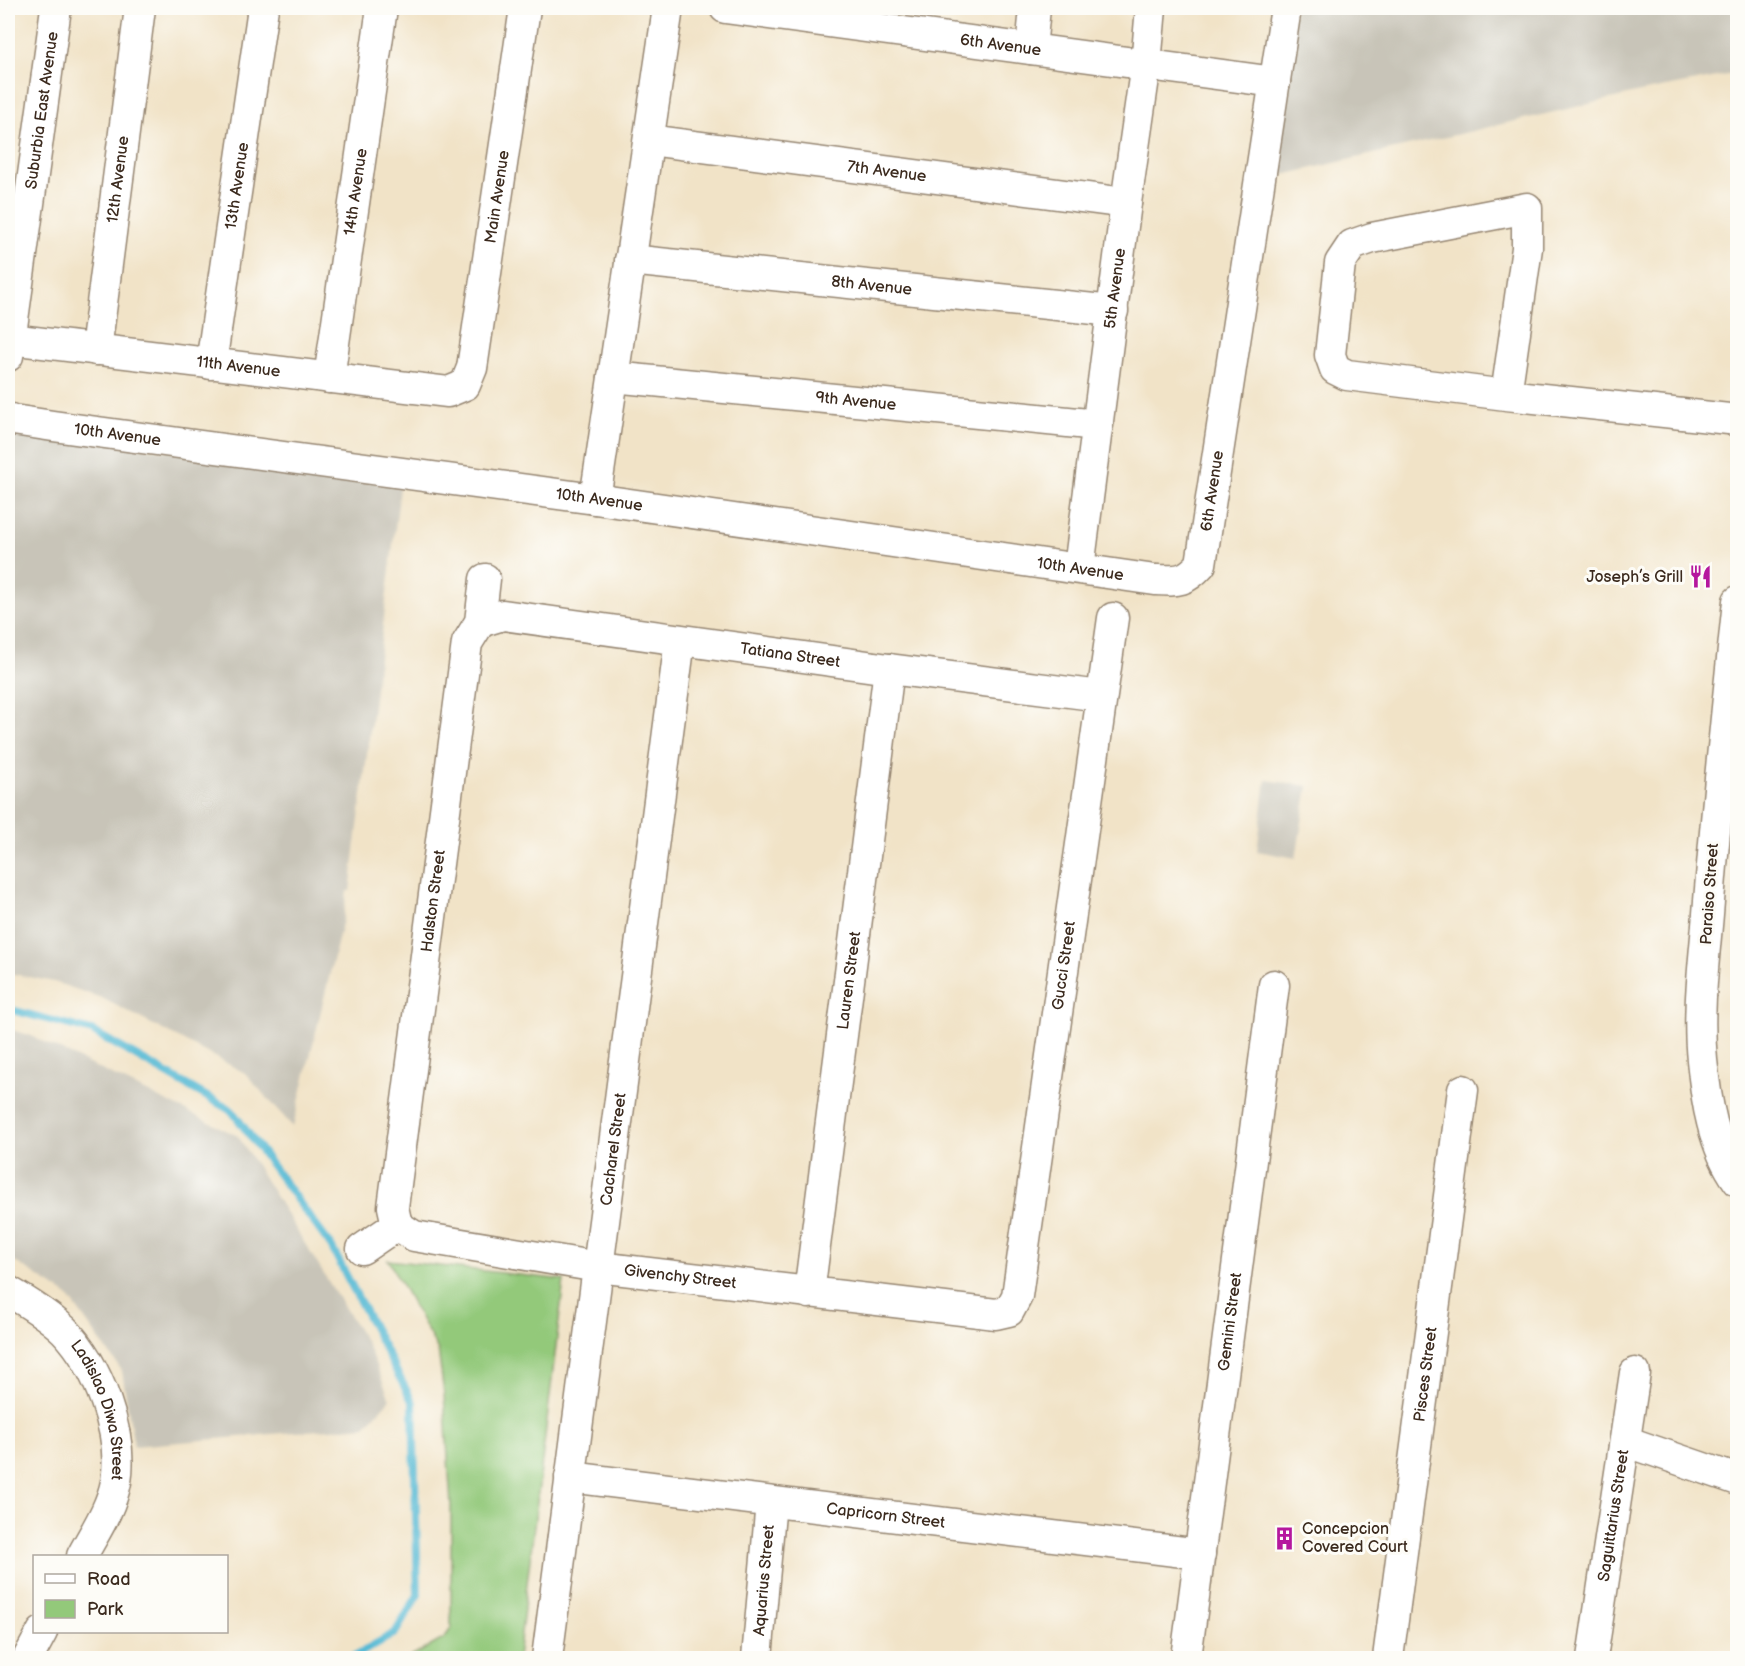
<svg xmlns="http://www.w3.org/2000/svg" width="1745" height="1666" font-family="'Balsamiq Sans',sans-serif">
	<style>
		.industrial { fill: #c8c4b8 }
		.green { fill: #93c97a; stroke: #677a4c; stroke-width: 1.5 }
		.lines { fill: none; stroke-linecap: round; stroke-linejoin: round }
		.stream { stroke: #56bad4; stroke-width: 8 }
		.minor-casing { stroke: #968672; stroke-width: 33 }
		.minor { stroke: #fff; stroke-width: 30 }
		.labels { text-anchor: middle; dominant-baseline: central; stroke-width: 6; stroke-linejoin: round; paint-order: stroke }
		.street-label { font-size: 16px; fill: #3b2a1e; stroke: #fdfcf7 }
		.poi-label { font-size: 16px; fill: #3b2a1e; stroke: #fdfcf7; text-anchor: end }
	</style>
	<rect width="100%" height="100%" fill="#fdfcf7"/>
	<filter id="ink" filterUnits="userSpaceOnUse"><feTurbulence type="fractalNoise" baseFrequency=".0167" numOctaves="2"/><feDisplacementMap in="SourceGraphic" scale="12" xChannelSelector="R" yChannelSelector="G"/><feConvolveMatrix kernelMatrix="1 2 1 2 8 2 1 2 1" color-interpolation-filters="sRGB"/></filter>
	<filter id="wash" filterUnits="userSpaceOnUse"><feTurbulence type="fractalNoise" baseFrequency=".008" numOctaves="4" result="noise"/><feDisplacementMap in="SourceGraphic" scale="24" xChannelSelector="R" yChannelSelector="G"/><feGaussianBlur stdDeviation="1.35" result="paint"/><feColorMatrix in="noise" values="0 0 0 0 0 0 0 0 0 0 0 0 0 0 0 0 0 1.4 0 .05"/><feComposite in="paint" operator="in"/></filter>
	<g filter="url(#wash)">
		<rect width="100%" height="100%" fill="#f1e3c7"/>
		<path class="industrial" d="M1294,8H1736L1738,13L1737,73L1640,92L1270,178Z
			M8,431L401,480L350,891H347L343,919L293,1127L245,1073L102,998L54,982L8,973Z
			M1266,780L1308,786L1296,858L1257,851Z
			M8,1029L29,1035L238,1136L366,1342L390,1399L365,1426L134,1446L122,1371L68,1296L8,1257Z"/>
		<path class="green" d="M388,1260L564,1280L518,1658H409L445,1638L451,1628V1506L444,1394L438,1350Z"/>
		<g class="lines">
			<path class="stream" d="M8,1009L92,1031L232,1111L331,1246L413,1403L418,1595L395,1633L351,1658"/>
		</g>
	</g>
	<g filter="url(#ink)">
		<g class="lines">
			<defs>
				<g id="minor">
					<path id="s1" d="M725,8L1275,82"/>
					<path d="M1031,49L1035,8"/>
					<path id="s2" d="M649,140L1126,203"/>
					<path id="s3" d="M630,260L1113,311"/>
					<path id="s4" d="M10,339L448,392L465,385L472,368L525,8"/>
					<path id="s5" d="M96,350L140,8"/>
					<path id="s6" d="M8,356L56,8"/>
					<path id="s7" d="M211,364L263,8"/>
					<path id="s8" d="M613,377L1098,425"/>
					<path id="s9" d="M329,378L382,8"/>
					<path d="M1506,395L1527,248V208L1372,238L1352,245L1340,263L1330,355L1335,369L1347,375L1506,395L1738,420"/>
					<path id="s10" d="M8,418L13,420L53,426L595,499L1155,580C1178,581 1185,582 1201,564L1286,8"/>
					<path d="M595,499L668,8"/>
					<path id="s11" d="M1079,568L1126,203L1146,64L1151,8"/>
					<path d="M1738,601C1727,706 1716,810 1708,914C1704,962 1697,1012 1702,1060C1706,1100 1713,1147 1738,1181"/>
					<path id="s12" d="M480,622L503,615L889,669L1101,696"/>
					<path id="s13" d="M397,1225L393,1207L467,643L480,622L485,579"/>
					<path id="s14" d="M362,1249L397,1225L414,1236L598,1267L996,1314L1009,1311L1017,1296L1113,618"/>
					<path id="s15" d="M8,1291C27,1302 48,1315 64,1330C98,1365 124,1434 116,1482C111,1509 94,1533 82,1556"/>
					<path id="s16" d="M809,1293L889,669"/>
					<path d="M1625,1441L1738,1480"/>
					<path id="s17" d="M570,1477L1200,1554"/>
					<path d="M28,1658L42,1632"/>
					<path id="s18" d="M547,1658L680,640"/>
					<path id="s19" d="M757,1658L771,1502"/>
					<path id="s20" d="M1186,1658L1274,985"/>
					<path id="s21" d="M1388,1658L1463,1090"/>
					<path id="s22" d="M1592,1658L1635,1373"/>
				</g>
			</defs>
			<use href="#minor" class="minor-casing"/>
			<use href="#minor" class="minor"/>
		</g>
	</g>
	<defs>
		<symbol id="restaurant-bare" viewBox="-9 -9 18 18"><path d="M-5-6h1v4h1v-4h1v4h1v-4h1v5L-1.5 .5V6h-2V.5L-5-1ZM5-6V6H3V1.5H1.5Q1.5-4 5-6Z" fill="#b5179e" stroke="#fdfcf7" stroke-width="2.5" paint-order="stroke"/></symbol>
		<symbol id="building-bare" viewBox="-9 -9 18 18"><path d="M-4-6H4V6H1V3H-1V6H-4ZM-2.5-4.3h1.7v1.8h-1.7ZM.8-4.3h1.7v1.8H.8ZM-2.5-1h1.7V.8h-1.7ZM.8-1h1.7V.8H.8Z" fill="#b5179e" stroke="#fdfcf7" stroke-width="2.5" paint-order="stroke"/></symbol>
	</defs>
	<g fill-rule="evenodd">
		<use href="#restaurant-bare" x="1684" y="560" width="33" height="33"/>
		<use href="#building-bare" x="1268" y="1522" width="33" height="33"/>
	</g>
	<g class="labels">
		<g class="street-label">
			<text stroke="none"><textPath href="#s1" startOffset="278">6th Avenue</textPath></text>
			<text stroke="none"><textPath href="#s6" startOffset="248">Suburbia East Avenue</textPath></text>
			<text stroke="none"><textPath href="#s2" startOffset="240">7th Avenue</textPath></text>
			<text stroke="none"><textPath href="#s5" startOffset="172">12th Avenue</textPath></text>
			<text stroke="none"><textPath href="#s7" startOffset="180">13th Avenue</textPath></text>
			<text stroke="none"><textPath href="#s9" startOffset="188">14th Avenue</textPath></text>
			<text stroke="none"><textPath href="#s4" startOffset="651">Main Avenue</textPath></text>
			<text stroke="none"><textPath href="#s3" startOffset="243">8th Avenue</textPath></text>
			<text stroke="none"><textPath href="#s11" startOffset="282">5th Avenue</textPath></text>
			<text stroke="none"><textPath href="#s4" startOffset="230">11th Avenue</textPath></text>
			<text stroke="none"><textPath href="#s8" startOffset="244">9th Avenue</textPath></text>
			<text stroke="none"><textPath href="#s10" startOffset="111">10th Avenue</textPath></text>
			<text stroke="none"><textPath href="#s10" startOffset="1284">6th Avenue</textPath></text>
			<text stroke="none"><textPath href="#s10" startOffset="597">10th Avenue</textPath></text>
			<text stroke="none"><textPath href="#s10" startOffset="1083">10th Avenue</textPath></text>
			<text stroke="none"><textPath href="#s12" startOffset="314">Tatiana Street</textPath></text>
			<text transform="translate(1710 894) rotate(-86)">Paraiso Street</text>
			<text stroke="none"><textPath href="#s13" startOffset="327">Halston Street</textPath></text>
			<text stroke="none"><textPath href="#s14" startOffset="1014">Gucci Street</textPath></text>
			<text stroke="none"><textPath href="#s16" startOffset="315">Lauren Street</textPath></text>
			<text stroke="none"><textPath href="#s18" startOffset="513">Cacharel Street</textPath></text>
			<text stroke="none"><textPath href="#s14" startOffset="332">Givenchy Street</textPath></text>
			<text stroke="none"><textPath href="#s20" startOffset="339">Gemini Street</textPath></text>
			<text stroke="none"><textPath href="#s21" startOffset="286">Pisces Street</textPath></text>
			<text stroke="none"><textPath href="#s15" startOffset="158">Ladislao Diwa Street</textPath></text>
			<text stroke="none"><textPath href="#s17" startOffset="318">Capricorn Street</textPath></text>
			<text stroke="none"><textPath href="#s22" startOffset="144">Saguittarius Street</textPath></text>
			<text stroke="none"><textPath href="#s19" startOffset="78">Aquarius Street</textPath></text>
		</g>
		<g class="poi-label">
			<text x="1683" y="577">Joseph’s Grill</text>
			<text x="1302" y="1529" text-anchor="start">Concepcion<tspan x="1302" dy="18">Covered Court</tspan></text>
		</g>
	</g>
	<rect width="1745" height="1666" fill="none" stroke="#fdfcf7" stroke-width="30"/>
	<rect x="33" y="1555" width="195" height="78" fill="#fdfcf7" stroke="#afa8a0" stroke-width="1.5"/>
	<rect x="45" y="1574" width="30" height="9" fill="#ffffff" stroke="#afa8a0" stroke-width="1.5"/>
	<text x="87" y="1585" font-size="18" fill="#3b2a1e">Road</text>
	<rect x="45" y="1600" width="30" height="18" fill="#93c97a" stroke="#afa8a0" stroke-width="1.5"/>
	<text x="87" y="1615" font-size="18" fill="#3b2a1e">Park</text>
</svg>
